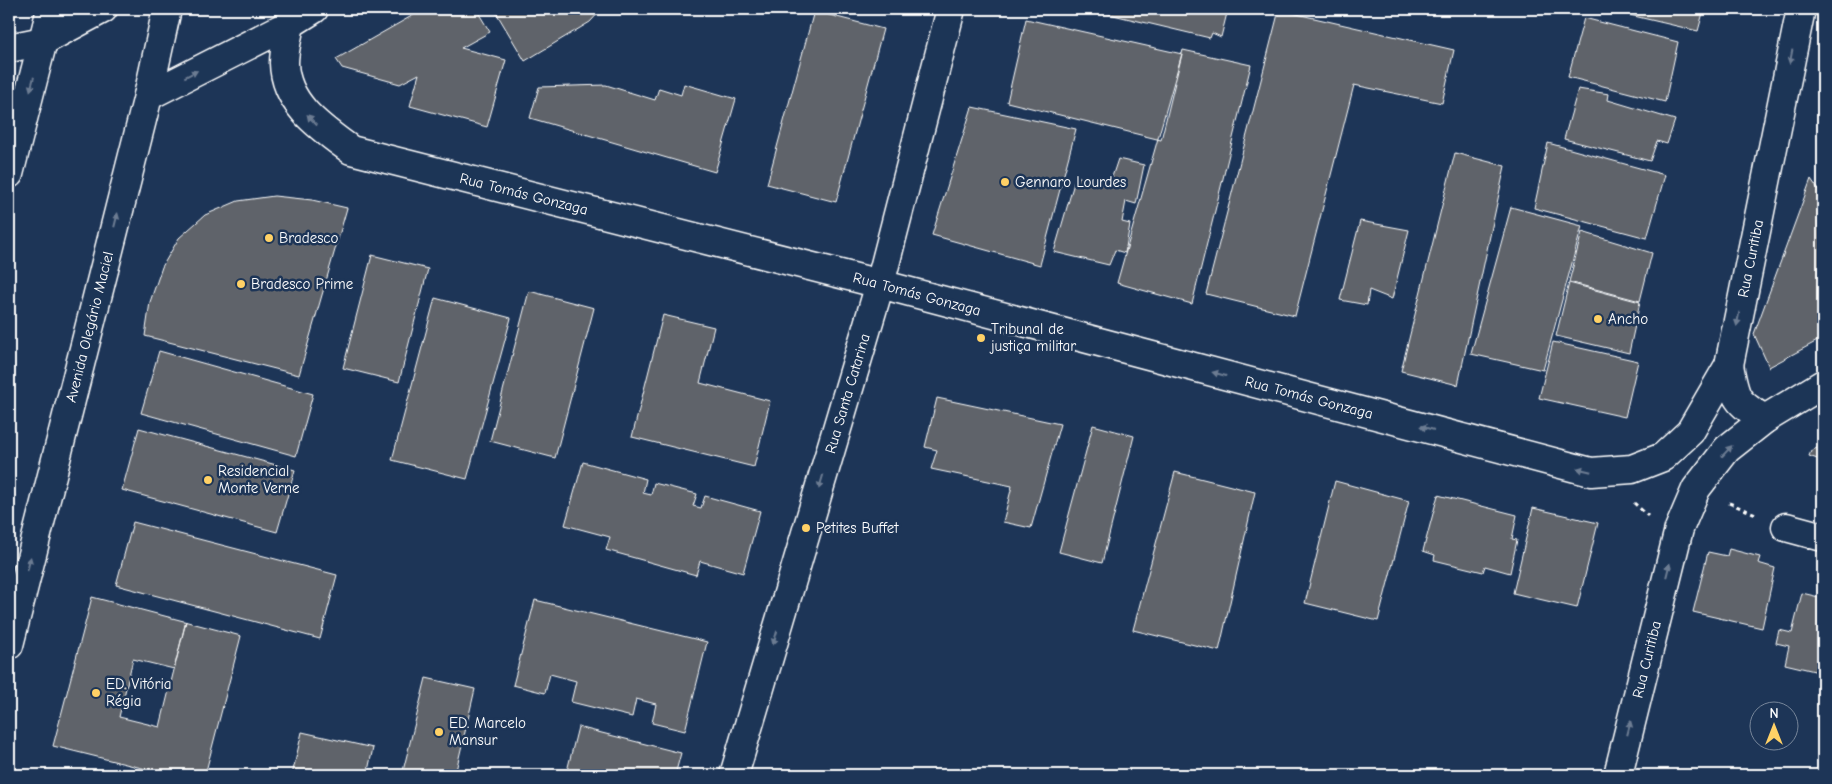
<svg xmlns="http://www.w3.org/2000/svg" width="1832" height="784" font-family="'Comic Neue',sans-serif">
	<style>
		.building { fill: #5e646a; stroke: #fff; fill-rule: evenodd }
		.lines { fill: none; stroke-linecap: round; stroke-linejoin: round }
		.street-casing { stroke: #fff; stroke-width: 31 }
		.secondary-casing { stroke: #fff; stroke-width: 31 }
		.path { stroke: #fff; stroke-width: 3; stroke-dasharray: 4 4; stroke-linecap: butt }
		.street { stroke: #1d3557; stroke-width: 28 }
		.secondary { stroke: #1d3557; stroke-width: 28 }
		.oneway { fill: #6c7c92 }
		.poi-dot { fill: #ffd166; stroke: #1d3557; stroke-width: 2 }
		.labels { text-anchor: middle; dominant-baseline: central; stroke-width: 5; stroke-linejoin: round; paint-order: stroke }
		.poi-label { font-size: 15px; fill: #fff; stroke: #1d3557; text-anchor: start }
		.street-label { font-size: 15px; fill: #fff; stroke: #1d3557 }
	</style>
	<rect width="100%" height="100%" fill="#1d3557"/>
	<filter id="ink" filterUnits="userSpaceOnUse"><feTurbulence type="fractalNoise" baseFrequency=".02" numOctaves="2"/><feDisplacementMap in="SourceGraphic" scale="10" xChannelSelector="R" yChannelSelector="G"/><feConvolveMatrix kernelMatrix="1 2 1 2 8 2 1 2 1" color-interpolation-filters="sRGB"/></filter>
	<g filter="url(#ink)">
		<path class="building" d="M424,9H476L490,32L461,48L506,60L487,127L410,106L419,74L400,84L342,68L336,59Z
			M494,9H602L590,22L525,61Z
			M1088,9H1228L1221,37L1212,33L1210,38Z
			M1604,9H1704L1698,31Z
			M1279,10L1454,50L1442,103L1354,85L1295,316L1206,294Z
			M814,11L883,29L836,202L767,184Z
			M1584,18L1678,42L1665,102L1568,77Z
			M1026,19L1182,54L1161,140L1007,102Z
			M1183,50L1251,65L1192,304L1117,283Z
			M684,84L736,99L715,172L530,118L539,87L606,85L655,100L659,88L681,95Z
			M1578,89L1609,94L1608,100L1675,120L1667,144L1657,141L1650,161L1564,139Z
			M972,107L1076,129L1040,265L932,235Z
			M1548,143L1665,175L1647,238L1534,208Z
			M1455,153L1505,166L1458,385L1401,371Z
			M1118,159L1144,165L1136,204L1126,201L1122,222L1130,224L1125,253L1115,250L1109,265L1054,252L1076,176L1109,186Z
			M1811,179L1823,196V338L1769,367L1754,334Z
			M274,196L312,200L347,208L299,375L145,336L150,302L162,267L179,238L205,215L238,201Z
			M1511,207L1582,226L1543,370L1471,354Z
			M1360,221L1409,230L1392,299L1369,290L1367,305L1340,300Z
			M1582,232L1652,253L1640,301L1569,282Z
			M372,255L428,269L399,382L343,368Z
			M1569,283L1640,302L1629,353L1556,336Z
			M529,291L594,308L555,458L490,441Z
			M435,298L511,318L467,479L392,460Z
			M663,315L714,327L700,383L770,401L754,467L632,437Z
			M1553,342L1638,361L1625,417L1539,398Z
			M159,351L313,394L296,456L141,413Z
			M937,398L1060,424L1031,528L1003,522L1012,486L931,469L937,450L925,447Z
			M1093,425L1134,436L1102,563L1059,552Z
			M139,428L295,470L277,532L122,490Z
			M1823,445V461L1809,456L1811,451Z
			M583,462L646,479L643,493L651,495L654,483L697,494L693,506L701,508L705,496L760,511L743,573L700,561L696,575L606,550L610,537L565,525Z
			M1175,472L1255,492L1219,651L1133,630Z
			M1335,481L1409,501L1378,621L1305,603Z
			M1438,495L1517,515L1512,539L1517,540L1510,573L1485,566L1483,572L1434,560L1435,555L1423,551Z
			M1533,508L1598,523L1577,608L1513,593Z
			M133,522L337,575L320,639L116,585Z
			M1729,549L1760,557L1758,563L1775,568L1762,628L1693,612L1708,552L1727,556Z
			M1802,593L1823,598V673L1785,664L1789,646L1776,643L1779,630L1792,633Z
			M92,597L241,636L205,775H170L53,746ZM186,621L160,727L119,717L133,659L174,669Z
			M535,600L707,642L685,731L652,723L656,704L636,699L632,717L571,702L576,681L550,674L545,693L513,685Z
			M426,678L475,689L455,775H402Z
			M578,727L681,753L675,775H566Z
			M302,732L373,748L367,775H292Z"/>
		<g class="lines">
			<defs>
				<g id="street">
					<path id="s1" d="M290,24C288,36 284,50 284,63C285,104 321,128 351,150L880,284L951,9"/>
					<path d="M1786,527L1823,537"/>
				</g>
				<g id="secondary">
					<path d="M9,48L43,41L103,9"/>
					<path d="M148,96L290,24L314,9"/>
					<path d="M9,174L51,9"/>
					<path d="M1729,365C1735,398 1735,402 1765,419"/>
					<path id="s2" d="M9,645L148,96L167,9"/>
					<path id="s3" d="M734,775L880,284L1591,472L1632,469L1663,457L1690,432L1729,365L1801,9"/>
					<path id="s4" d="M1618,775L1679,529L1696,489L1727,449L1765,419L1823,384"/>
				</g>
			</defs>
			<use href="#street" class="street-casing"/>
			<use href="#secondary" class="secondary-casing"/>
			<path class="path" d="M1634,503L1648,516
				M1729,503L1756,514"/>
			<use href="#street" class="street"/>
			<use href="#secondary" class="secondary"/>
		</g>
		<defs><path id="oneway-solid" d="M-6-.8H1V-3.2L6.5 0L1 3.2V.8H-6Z" transform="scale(1.25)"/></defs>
		<g class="oneway">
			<use href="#oneway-solid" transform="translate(1791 57) rotate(101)"/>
			<use href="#oneway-solid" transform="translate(191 74) rotate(-27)"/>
			<use href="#oneway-solid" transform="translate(32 84) rotate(105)"/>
			<use href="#oneway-solid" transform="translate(312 120) rotate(-133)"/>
			<use href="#oneway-solid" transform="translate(116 220) rotate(-76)"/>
			<use href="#oneway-solid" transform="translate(1738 319) rotate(101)"/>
			<use href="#oneway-solid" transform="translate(1219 374) rotate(-165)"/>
			<use href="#oneway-solid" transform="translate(1427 428) rotate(-165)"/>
			<use href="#oneway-solid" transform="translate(1727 451) rotate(-47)"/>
			<use href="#oneway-solid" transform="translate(1584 470) rotate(-166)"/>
			<use href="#oneway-solid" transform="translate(821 482) rotate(107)"/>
			<use href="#oneway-solid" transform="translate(29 564) rotate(-76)"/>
			<use href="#oneway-solid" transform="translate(1668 570) rotate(-76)"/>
			<use href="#oneway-solid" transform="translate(775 638) rotate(107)"/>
			<use href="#oneway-solid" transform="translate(1629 728) rotate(-76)"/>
		</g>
	</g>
	<g class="poi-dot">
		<circle cx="1005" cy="182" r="5"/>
		<circle cx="269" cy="238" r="5"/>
		<circle cx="241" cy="284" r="5"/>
		<circle cx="1598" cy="319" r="5"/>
		<circle cx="981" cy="338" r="5"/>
		<circle cx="208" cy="480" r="5"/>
		<circle cx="806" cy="528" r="5"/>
		<circle cx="96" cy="693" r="5"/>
		<circle cx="439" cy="732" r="5"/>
	</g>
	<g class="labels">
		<g class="poi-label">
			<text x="1015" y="182">Gennaro Lourdes</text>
			<text x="279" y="238">Bradesco</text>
			<text x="251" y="284">Bradesco Prime</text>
			<text x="1608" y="319">Ancho</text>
			<text x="991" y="329">Tribunal de<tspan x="991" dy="17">justiça militar</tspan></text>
			<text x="218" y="471">Residencial<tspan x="218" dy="17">Monte Verne</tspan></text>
			<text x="816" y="528">Petites Buffet</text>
			<text x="106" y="684">ED. Vitória<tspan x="106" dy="17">Régia</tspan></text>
			<text x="449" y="723">ED. Marcelo<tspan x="449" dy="17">Mansur</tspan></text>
		</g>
		<g class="street-label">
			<text stroke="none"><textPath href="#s1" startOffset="332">Rua Tomás Gonzaga</textPath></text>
			<text stroke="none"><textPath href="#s3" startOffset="1545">Rua Curitiba</textPath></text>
			<text transform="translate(917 294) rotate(15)">Rua Tomás Gonzaga</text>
			<text stroke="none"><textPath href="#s2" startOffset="328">Avenida Olegário Maciel</textPath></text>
			<text stroke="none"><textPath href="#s3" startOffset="398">Rua Santa Catarina</textPath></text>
			<text stroke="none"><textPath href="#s3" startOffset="956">Rua Tomás Gonzaga</textPath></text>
			<text stroke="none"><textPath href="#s4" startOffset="119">Rua Curitiba</textPath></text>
		</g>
	</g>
	<rect width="1832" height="784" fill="none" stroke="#1d3557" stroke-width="30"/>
	<rect x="15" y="15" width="1802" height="754" fill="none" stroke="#fff" stroke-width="2" filter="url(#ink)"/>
	<g transform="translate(1774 726)"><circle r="24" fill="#1d3557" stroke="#77869a"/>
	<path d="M0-4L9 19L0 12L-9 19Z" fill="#ffd166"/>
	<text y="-8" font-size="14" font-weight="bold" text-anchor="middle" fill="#ffffff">N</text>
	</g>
</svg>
